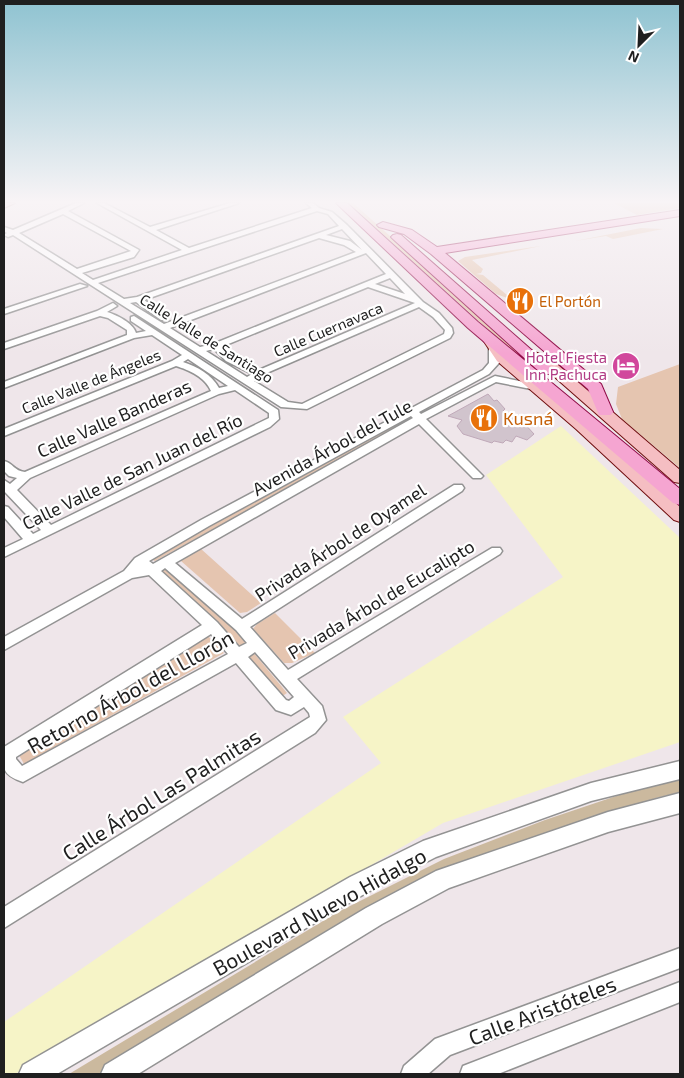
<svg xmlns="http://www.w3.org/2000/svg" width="684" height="1078" font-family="'Exo 2',sans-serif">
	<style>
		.grass { fill: #e5c5b0 }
		.forest { fill: #cbb99e }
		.park { fill: #f6f4c7 }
		.building { fill: #d1c4cd; stroke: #c0a9b9 }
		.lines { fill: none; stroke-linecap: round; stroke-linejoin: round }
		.minor-casing { stroke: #939393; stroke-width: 3 }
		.tertiary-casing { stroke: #939393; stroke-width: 3 }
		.secondary-casing { stroke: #6f0d0e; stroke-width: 2 }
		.primary-casing { stroke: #8f0b46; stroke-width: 2 }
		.minor { fill: #fff; fill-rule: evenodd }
		.tertiary { fill: #fff; fill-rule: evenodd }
		.secondary { fill: #f5bec2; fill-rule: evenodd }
		.primary { fill: #f5a5d1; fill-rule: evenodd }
		.labels { text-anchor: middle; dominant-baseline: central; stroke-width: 4.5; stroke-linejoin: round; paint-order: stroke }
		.far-food-label { font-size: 15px; fill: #c56008; stroke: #fff; text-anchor: start }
		.far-street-label { font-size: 15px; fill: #1f1f1f; stroke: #fff }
		.far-hotel-label { font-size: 15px; fill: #b23c85; stroke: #fff; text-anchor: end }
		.street-label { font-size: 18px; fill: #1f1f1f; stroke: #fff }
		.food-label { font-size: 18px; fill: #c56008; stroke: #fff; text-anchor: start }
		.near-street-label { font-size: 21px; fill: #1f1f1f; stroke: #fff }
	</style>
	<rect width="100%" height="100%" fill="#efe6ea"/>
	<path class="grass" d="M348,203H353L518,350L576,405L512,351Z
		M614,203H680V208L637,215Z
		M641,228L663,229L613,239L606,236L575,241Z
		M541,246L472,260L483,269L481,273L476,274L483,275L513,300L496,294L458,261L465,257Z
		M680,364V468L622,419L616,404L618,387Z
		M407,417L412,420L155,561L151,559Z
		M200,548L261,603L247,612L240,613L181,561L182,558Z
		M165,566L233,628L287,693L281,697L227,632L160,569Z
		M275,613L315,653L292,663H284L253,629L257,624Z
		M208,636L224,653L24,764L19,755Z"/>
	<path class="forest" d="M680,778V792L656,798L553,832L345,925L101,1074H69L338,912L444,859L545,820L646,786Z"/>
	<path class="park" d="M561,426L680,538V742L443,823L15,1074H4V1022L381,763L343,717L563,577L486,475Z"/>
	<path class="building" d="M488,394L494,401L497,400L505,409L503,411L519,422L522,421L534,434L527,440L516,436L512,442L506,440L503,443L494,441L492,443L463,434L457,426L462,420L448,416Z"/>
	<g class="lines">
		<defs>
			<path id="minor" d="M76,203H84L68,211L139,250L134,257L82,273L93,280L182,250L97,203H104L150,227L230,203H239L156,230L189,248L312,208L306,203H313L319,208L332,212L347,225L423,302L439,313L452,328L453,333L450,338L307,409L281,407L13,235L8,237L4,235L7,233L4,231V227L13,230ZM317,211L328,214L339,226L137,297L124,299L98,283ZM63,214L131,251L77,269L19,233ZM342,229L362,250L350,241L326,235ZM319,238L344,245L356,252L164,324L130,303L136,302L161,320H167V316L144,300ZM366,253L386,274L213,344L200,347L170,328ZM390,278L405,294L375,284ZM368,287L415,303L259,370L233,357L221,347ZM419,307L433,317L445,330L444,334L302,404L288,402L254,381L262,375ZM214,349L226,361L252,374L247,377L206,351Z
				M80,284L87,286L4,314V309Z
				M113,303L117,306L107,312C117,315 133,323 136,333L146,331L131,321V317L134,316L278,410L279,419L270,427L4,557V548L23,539L4,517V506L8,507L33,534L41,530L4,491V480L10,484L17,478L9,476L4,471V461C13,463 14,471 25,472L211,391C205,377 189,370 176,366L4,436V429L172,361L182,355L152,335L134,338L4,388V382L127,335V330L108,318L100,316L4,349V343L97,311ZM188,359L228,386L219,388C211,374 198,367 183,362ZM235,390L269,413V418L51,525L17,490L30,478L219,394Z
				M494,342L499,345V363L489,374L419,412L421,414L495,376L539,385V389L536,390L496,382L426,419L483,476L481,478H473L419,424L175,563L242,619L454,485H462L464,488L462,491L250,627L288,670L492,548H500L502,551L500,554L297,679L322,706L326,720L315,733L4,928V907L310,717L309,713L304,707L291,715L276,710L236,663L23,782C2,775 2,768 4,747L202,625L149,575L132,578L4,650V637L124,571L135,558L201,520L483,370L489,363V345ZM411,416L413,418L153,564L149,561L209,526ZM165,568L236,630L247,643L239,647L217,622L161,571ZM211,634L228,654L22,766L16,759V757ZM255,652L294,697L289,701L286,700L248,657Z
				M680,948V968L450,1055L428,1074H401L404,1066L435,1039Z
				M680,982V1002L498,1074H460L463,1066Z"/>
			<path id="tertiary" d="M680,761V779L591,801L436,857L366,893L57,1074H19L23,1065L350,877L423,841L591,783Z
				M680,793V813L608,832L449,888L382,924L138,1074H101L105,1065L366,908L436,871L608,812Z"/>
			<path id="secondary" d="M4,203H15L4,208Z
				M487,333L491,334L507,355L680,507V522L674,520L576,429L497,361L481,337Z
				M528,349L551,359L680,470V483L674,482L541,365L523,356L522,353Z"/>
			<path id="primary" d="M336,203H347L478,322L680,489V505L673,503L468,328Z
				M680,210V216L445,253L601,384L613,412L611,415H599L588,389L431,254L404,234L379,227L377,225L383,222L412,230L437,247Z
				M397,234L401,235L552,368L555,371L552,374H542L393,239L391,237L393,235Z"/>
		</defs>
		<use href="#minor" class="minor-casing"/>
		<use href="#tertiary" class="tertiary-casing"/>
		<use href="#secondary" class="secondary-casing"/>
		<use href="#primary" class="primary-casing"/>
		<use href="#minor" class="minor"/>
		<use href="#tertiary" class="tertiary"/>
		<use href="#secondary" class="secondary"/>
		<use href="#primary" class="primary"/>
	</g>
	<linearGradient id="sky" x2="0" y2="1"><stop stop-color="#8fc3d1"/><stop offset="0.57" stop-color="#f8f4f6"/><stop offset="1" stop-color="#f8f4f6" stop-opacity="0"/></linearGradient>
	<rect width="684" height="354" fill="url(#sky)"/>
	<defs>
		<symbol id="restaurant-disc" viewBox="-11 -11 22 22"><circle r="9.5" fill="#e8710a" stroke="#fff"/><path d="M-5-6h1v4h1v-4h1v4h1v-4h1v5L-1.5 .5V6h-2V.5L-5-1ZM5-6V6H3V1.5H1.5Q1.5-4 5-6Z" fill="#fff"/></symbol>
		<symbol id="hotel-disc" viewBox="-11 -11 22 22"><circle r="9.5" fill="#d1479c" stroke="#fff"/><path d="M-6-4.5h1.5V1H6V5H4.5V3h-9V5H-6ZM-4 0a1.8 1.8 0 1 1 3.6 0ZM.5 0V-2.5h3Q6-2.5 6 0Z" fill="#fff"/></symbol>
	</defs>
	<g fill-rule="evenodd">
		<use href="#restaurant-disc" x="504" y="285" width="32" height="32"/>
		<use href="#hotel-disc" x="610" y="350" width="32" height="32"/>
		<use href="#restaurant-disc" x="468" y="402" width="32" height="32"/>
	</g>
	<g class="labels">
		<g class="far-food-label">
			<text x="539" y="301">El Portón</text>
		</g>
		<g class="far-street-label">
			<text transform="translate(328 329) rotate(-23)">Calle Cuernavaca</text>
			<text transform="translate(207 338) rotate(32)">Calle Valle de Santiago</text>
			<text transform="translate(91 381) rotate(-22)">Calle Valle de Ángeles</text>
		</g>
		<g class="far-hotel-label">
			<text x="607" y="357">Hotel Fiesta<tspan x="607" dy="17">Inn Pachuca</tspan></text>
		</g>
		<g class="street-label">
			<text transform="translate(114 418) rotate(-24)">Calle Valle Banderas</text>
			<text transform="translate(332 447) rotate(-29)">Avenida Árbol del Tule</text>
			<text transform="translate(132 471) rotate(-26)">Calle Valle de San Juan del Río</text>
			<text transform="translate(340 542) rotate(-33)">Privada Árbol de Oyamel</text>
			<text transform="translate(381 599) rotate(-31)">Privada Árbol de Eucalipto</text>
		</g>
		<g class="food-label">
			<text x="503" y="418">Kusná</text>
		</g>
		<g class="near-street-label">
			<text transform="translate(130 691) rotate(-29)">Retorno Árbol del Llorón</text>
			<text transform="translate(161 794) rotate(-32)">Calle Árbol Las Palmitas</text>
			<text transform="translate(319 911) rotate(-29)">Boulevard Nuevo Hidalgo</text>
			<text transform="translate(542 1010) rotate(-21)">Calle Aristóteles</text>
		</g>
	</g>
	<rect width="684" height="1078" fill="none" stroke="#1f1f1f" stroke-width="10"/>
	<g transform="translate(639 45) rotate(204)" stroke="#ffffff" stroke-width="4" paint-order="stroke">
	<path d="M0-4L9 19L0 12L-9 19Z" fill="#1f1f1f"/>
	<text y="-8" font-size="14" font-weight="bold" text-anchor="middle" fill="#1f1f1f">N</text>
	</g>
</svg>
